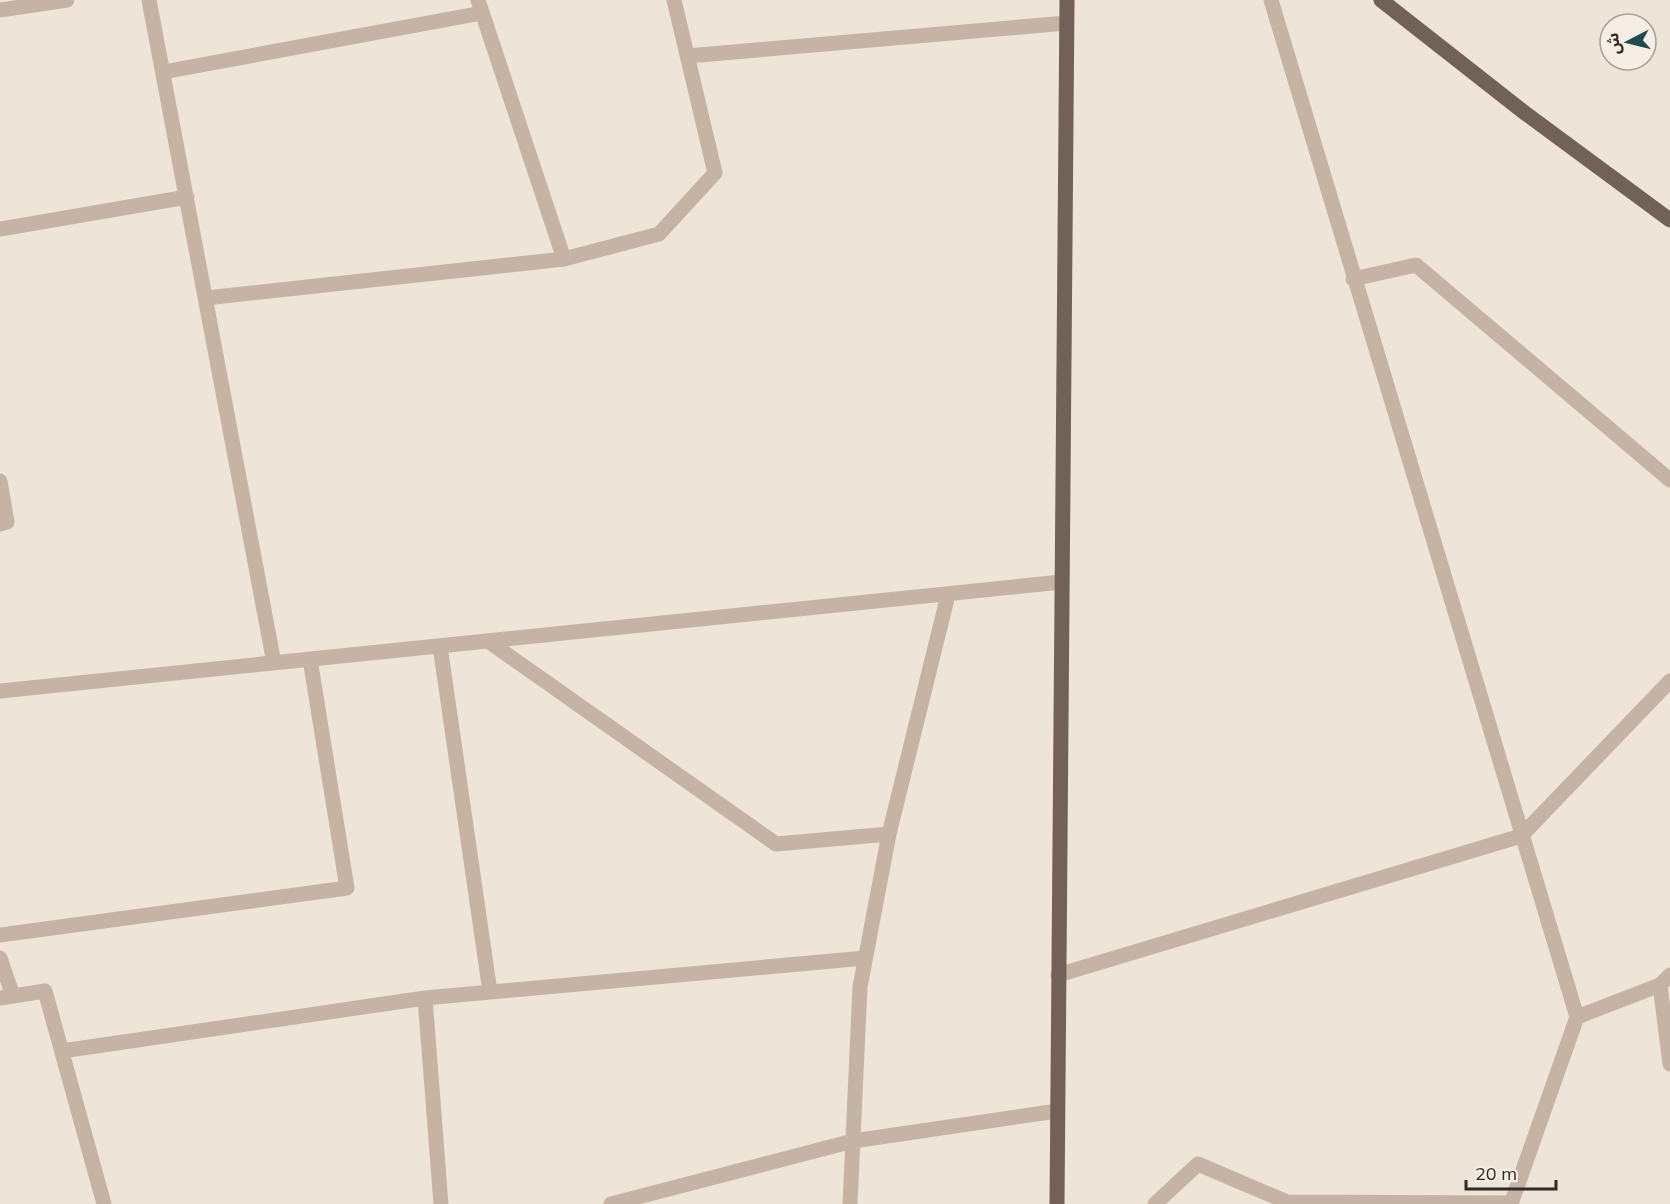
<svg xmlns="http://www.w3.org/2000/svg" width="1670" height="1204" font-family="Mulish,'Noto Sans Arabic',sans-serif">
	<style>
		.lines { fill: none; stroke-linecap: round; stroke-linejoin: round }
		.minor { stroke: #c5b4a6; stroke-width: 15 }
		.major { stroke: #726158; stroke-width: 15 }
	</style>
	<rect width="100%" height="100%" fill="#eee4d8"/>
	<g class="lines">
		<path class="minor" d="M149,0L274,663
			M478,0L564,259
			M1271,0L1577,1017
			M0,10L67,0
			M688,56L1066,23
			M163,72L482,13
			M0,229L187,197
			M1353,279L1416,265L1670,480
			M206,298L564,259L659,234L715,173L674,0
			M0,481L7,522L0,524
			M488,641L776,844L889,834
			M440,646L490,992
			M0,691L1061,582
			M0,935L347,888L310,659
			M0,958L13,996L0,998
			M1058,975L1521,836L1670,681
			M1660,985L1670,1064
			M13,996L45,991L104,1204
			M62,1051L425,998
			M441,1204L425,998L865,958
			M611,1204L853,1141L1057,1111
			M850,1204L860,987L889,834L948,595
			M1155,1204L1198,1164L1287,1202L1511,1203
			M1511,1204L1577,1017L1660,985L1670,975"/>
		<path class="major" d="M1381,0L1525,113L1670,220
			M1057,1204L1067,0"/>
	</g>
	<g transform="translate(1628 42) rotate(263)"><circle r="28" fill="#f6eee4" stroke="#a7a098" stroke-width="1.5"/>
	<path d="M0-4.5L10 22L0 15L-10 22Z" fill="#204b4e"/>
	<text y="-9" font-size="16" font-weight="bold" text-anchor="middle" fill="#312a26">ش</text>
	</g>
	<path d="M1466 1180v9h90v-9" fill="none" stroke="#312a26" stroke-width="3"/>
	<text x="1475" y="1180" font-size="18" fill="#312a26" stroke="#f6eee4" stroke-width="4.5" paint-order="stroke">20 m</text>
</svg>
